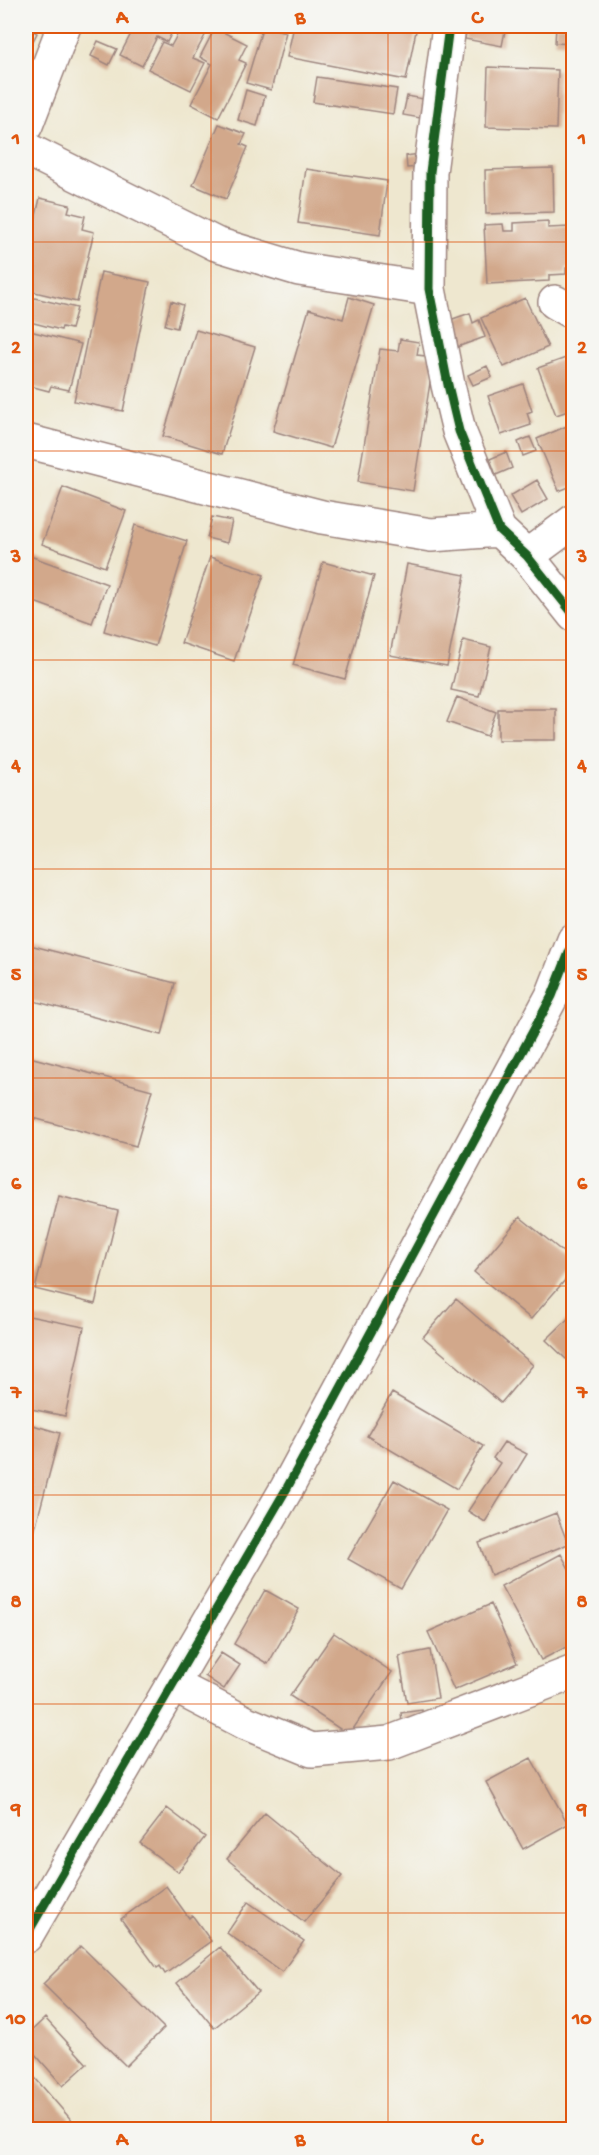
<svg xmlns="http://www.w3.org/2000/svg" width="599" height="2155" font-family="'Gochi Hand',sans-serif">
	<style>
		.building { fill: #d2a88b }
		.lines { fill: none; stroke-linecap: round; stroke-linejoin: round }
		.minor-casing { stroke: #9c837d; stroke-width: 36 }
		.minor { stroke: #fff; stroke-width: 33 }
		.cycleway-casing { stroke: #f6f6f2; stroke-width: 13 }
		.cycleway { stroke: #1b5e20; stroke-width: 9 }
		.grid { fill: none; stroke: #e0560e; stroke-width: 1.5; stroke-opacity: 0.55 }
		.neatline { fill: none; stroke: #e0560e; stroke-width: 2 }
		.grid-label { font-size: 20px; text-anchor: middle; font-weight: bold; fill: #e0560e }
	</style>
	<rect width="100%" height="100%" fill="#f6f6f2"/>
	<filter id="ink" filterUnits="userSpaceOnUse"><feTurbulence type="fractalNoise" baseFrequency=".0167" numOctaves="2"/><feDisplacementMap in="SourceGraphic" scale="12" xChannelSelector="R" yChannelSelector="G"/><feConvolveMatrix kernelMatrix="1 2 1 2 8 2 1 2 1" color-interpolation-filters="sRGB"/></filter>
	<filter id="wash" filterUnits="userSpaceOnUse"><feTurbulence type="fractalNoise" baseFrequency=".008" numOctaves="4" result="noise"/><feDisplacementMap in="SourceGraphic" scale="24" xChannelSelector="R" yChannelSelector="G"/><feGaussianBlur stdDeviation="1.35" result="paint"/><feColorMatrix in="noise" values="0 0 0 0 0 0 0 0 0 0 0 0 0 0 0 0 0 1.4 0 .05"/><feComposite in="paint" operator="in"/></filter>
	<g filter="url(#wash)">
		<rect width="100%" height="100%" fill="#eee7cf"/>
		<g id="blocks">
			<path class="building" d="M135,26H175L167,42L157,37L142,66L120,55Z
				M182,26H210L193,58L205,63L191,90L148,69L162,42L171,46Z
				M263,26L286,32L271,90L246,83Z
				M294,26H417L406,80L287,57Z
				M467,26H506L502,46L465,39Z
				M556,26H574V44L555,43Z
				M26,27L37,33L26,55Z
				M215,28L247,44L239,60L246,63L218,118L191,104L212,64L200,57Z
				M98,41L117,49L109,65L91,56Z
				M488,67L558,70L556,129L486,127Z
				M317,77L397,89L393,114L313,102Z
				M246,90L265,96L257,126L238,120Z
				M407,96L429,100L426,119L403,115Z
				M219,124L246,134L241,144L248,147L226,199L193,185Z
				M419,154L420,167L407,168L406,156Z
				M553,168L554,212L486,214L485,170Z
				M306,169L387,181L380,235L298,223Z
				M40,198L70,205L68,212L85,216L82,229L94,232L77,302L26,290V260Z
				M548,221V228L570,227L572,268H566V274L549,275V281L487,284L484,225L503,224L504,231H514V223Z
				M101,272L150,282L123,411L74,401Z
				M26,296L77,308L71,329L62,327L61,330L26,321Z
				M349,297L374,305L331,448L273,431L309,309L343,319Z
				M525,298L548,347L504,367L481,318Z
				M171,301L183,305L177,328L165,325Z
				M470,313L473,323L479,320L485,337L457,347L447,321Z
				M26,330L81,344L69,390L51,386L49,391L26,385Z
				M196,330L255,347L222,454L163,436Z
				M400,339L419,342L417,355L434,357L413,491L358,482L380,349L398,351Z
				M574,355V409L556,415L538,368Z
				M487,366L492,377L473,385L468,375Z
				M523,384L532,411L527,413L531,425L501,435L488,396Z
				M574,423V485L559,491L537,439Z
				M530,437L536,451L523,456L518,442Z
				M506,452L512,468L496,475L490,459Z
				M537,480L548,499L521,515L510,496Z
				M63,487L126,511L105,567L42,544Z
				M212,517L232,521L227,543L207,538Z
				M135,525L187,541L155,646L104,631Z
				M30,556L107,584L92,623L26,599V567Z
				M210,557L264,575L234,661L181,643Z
				M323,562L374,576L345,679L293,665Z
				M407,564L465,575L447,666L390,655Z
				M463,640L491,647L479,696L451,690Z
				M457,697L496,712L487,736L447,722Z
				M498,709H556V740H498Z
				M26,944L175,983L162,1035L26,999Z
				M26,1056L152,1090L136,1146L26,1116Z
				M59,1196L118,1211L95,1304L35,1289Z
				M520,1217L574,1261V1270L531,1319L474,1272Z
				M456,1299L533,1365L501,1403L423,1337Z
				M574,1313V1352L566,1359L546,1340Z
				M29,1316L84,1327L65,1416L26,1408V1330Z
				M392,1393L483,1446L457,1489L367,1436Z
				M26,1423L60,1433L32,1540L26,1538Z
				M504,1442L527,1454L485,1522L468,1511L500,1463L493,1458Z
				M394,1480L447,1510L401,1589L348,1559Z
				M556,1513L568,1544L491,1575L479,1543Z
				M561,1554L574,1578V1643L541,1660L501,1586Z
				M265,1590L299,1609L268,1664L234,1644Z
				M491,1604L517,1663L454,1690L428,1632Z
				M334,1633L392,1672L349,1735L290,1696Z
				M430,1650L438,1698L407,1703L399,1656Z
				M221,1653L240,1665L224,1689L205,1676Z
				M422,1710L425,1727L403,1729L401,1713Z
				M531,1758L568,1824L523,1849L486,1782Z
				M167,1808L205,1837L178,1872L140,1843Z
				M265,1813L342,1876L304,1922L227,1859Z
				M166,1886L189,1918L192,1915L211,1941L165,1974L160,1966L157,1968L121,1919Z
				M248,1902L304,1941L282,1972L227,1933Z
				M81,1946L164,2028L126,2066L43,1984Z
				M220,1947L258,1992L214,2028L177,1983Z
				M45,2018L87,2064L63,2086L26,2044V2036Z
				M29,2071L80,2130H26V2074Z"/>
		</g>
	</g>
	<g filter="url(#ink)">
		<use href="#blocks" fill-opacity="0" stroke="#9c837d" stroke-width="1.5"/>
		<g class="lines">
			<defs>
				<path id="minor" d="M449,26L430,172L429,289L448,385L459,431L499,530L527,556L574,615
					M26,125L64,26
					M26,149L216,244L299,269L429,289
					M555,302L574,313
					M26,441L322,517L431,535L499,530
					M527,556L574,521
					M173,1685L246,1723L312,1750L389,1743L574,1672
					M26,1936L287,1488L552,996L574,940"/>
			</defs>
			<use href="#minor" class="minor-casing"/>
			<use href="#minor" class="minor"/>
			<defs>
				<path id="cycleway" d="M449,26L430,172L429,289L448,385L459,431L499,530L527,556L574,615
					M26,1936L287,1488L552,996L574,940"/>
			</defs>
			<use href="#cycleway" class="cycleway-casing"/>
			<use href="#cycleway" class="cycleway"/>
		</g>
	</g>
	<path class="grid" d="M211,26V2130M388,26V2130M26,242H574M26,451H574M26,660H574M26,869H574M26,1078H574M26,1286H574M26,1495H574M26,1704H574M26,1913H574"/>
	<rect width="599" height="2155" fill="none" stroke="#f6f6f2" stroke-width="66"/>
	<rect x="33" y="33" width="533" height="2089" class="neatline"/>
	<g class="grid-label">
		<text x="122" y="23">A</text>
		<text x="300" y="23">B</text>
		<text x="477" y="23">C</text>
		<text x="16" y="144">1</text>
		<text x="582" y="144">1</text>
		<text x="16" y="353">2</text>
		<text x="582" y="353">2</text>
		<text x="16" y="562">3</text>
		<text x="582" y="562">3</text>
		<text x="16" y="771">4</text>
		<text x="582" y="771">4</text>
		<text x="16" y="980">5</text>
		<text x="582" y="980">5</text>
		<text x="16" y="1189">6</text>
		<text x="582" y="1189">6</text>
		<text x="16" y="1398">7</text>
		<text x="582" y="1398">7</text>
		<text x="16" y="1607">8</text>
		<text x="582" y="1607">8</text>
		<text x="16" y="1815">9</text>
		<text x="582" y="1815">9</text>
		<text x="16" y="2024">10</text>
		<text x="582" y="2024">10</text>
		<text x="122" y="2145">A</text>
		<text x="300" y="2145">B</text>
		<text x="477" y="2145">C</text>
	</g>
</svg>
